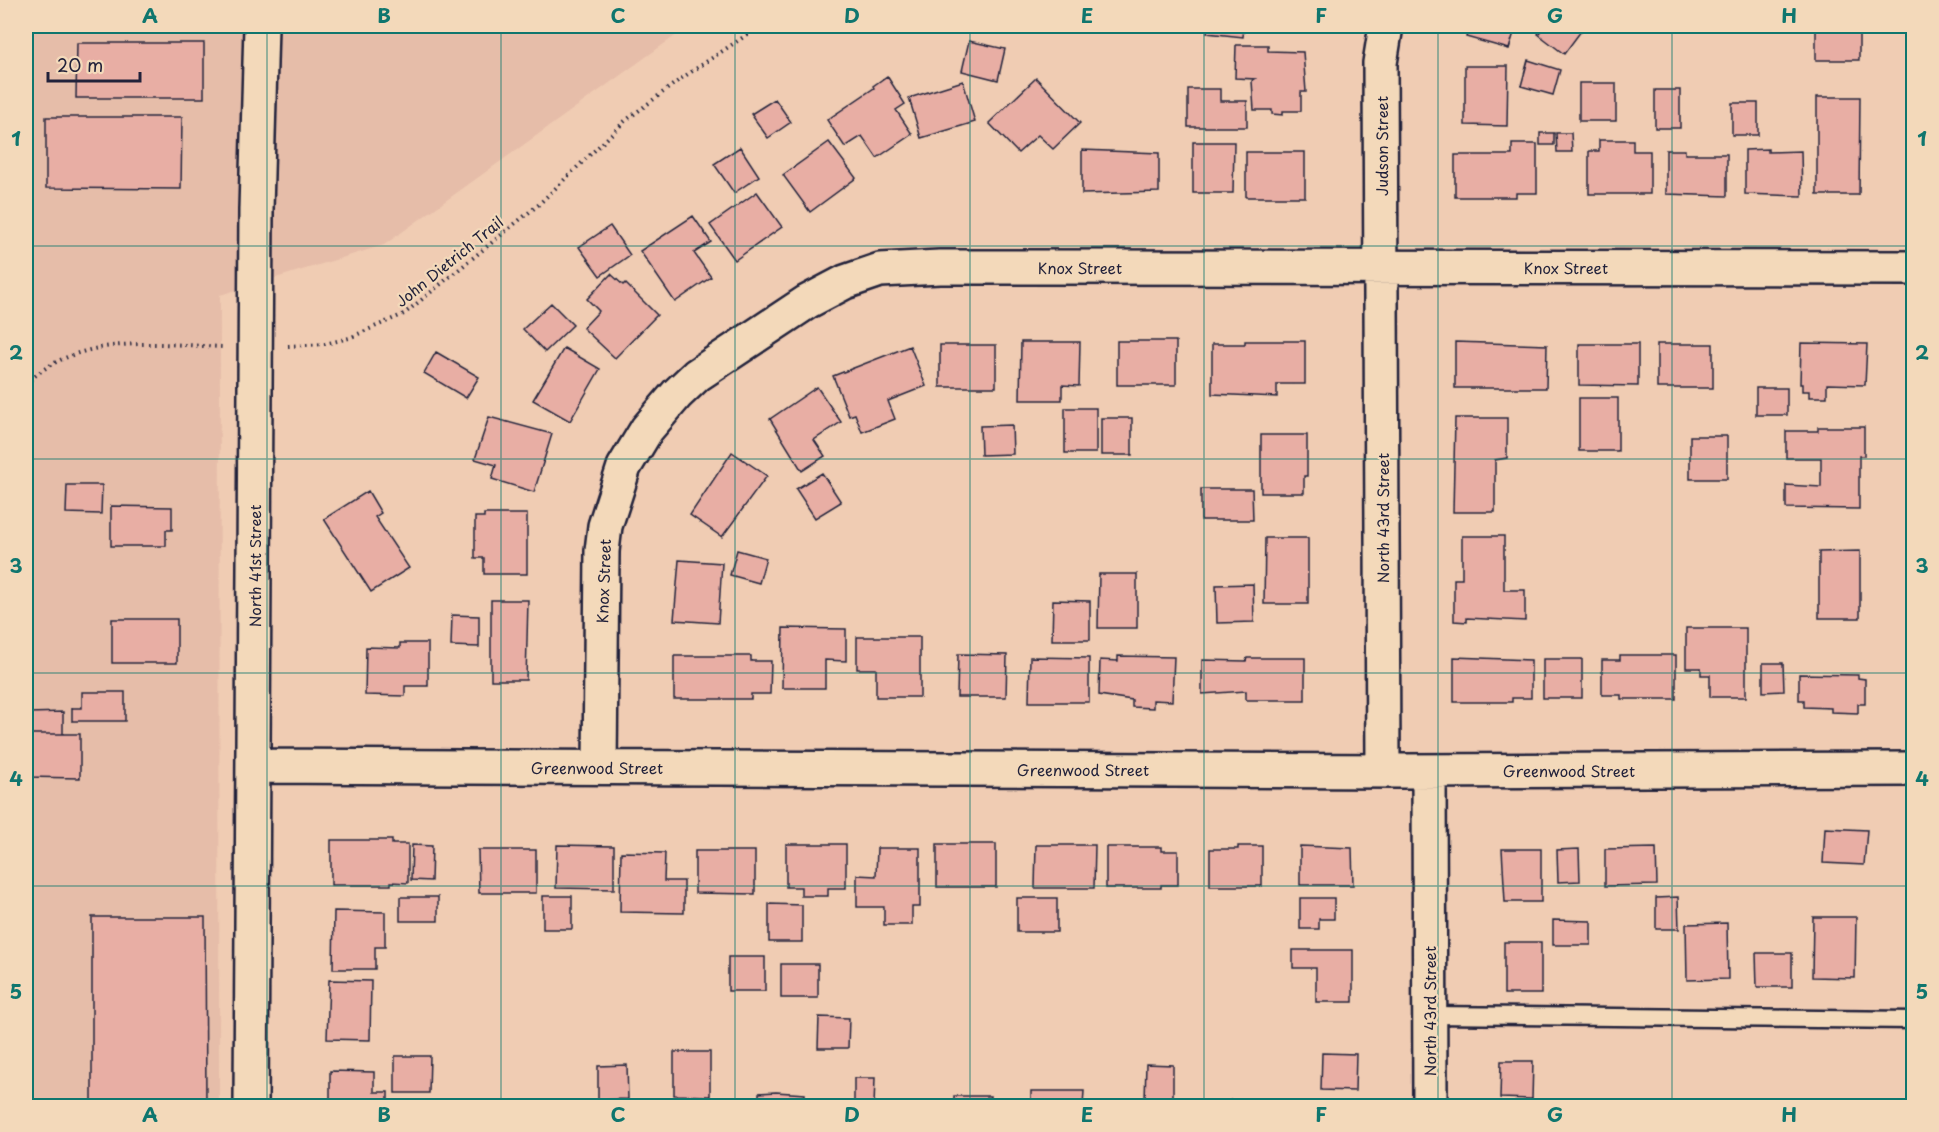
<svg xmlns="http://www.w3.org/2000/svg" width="1939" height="1132" font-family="'Playpen Sans',sans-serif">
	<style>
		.built { fill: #e6bda9 }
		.building { fill: #e8aea4; stroke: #22223b; stroke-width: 1.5 }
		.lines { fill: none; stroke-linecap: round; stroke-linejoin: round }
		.lane-casing { stroke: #22223b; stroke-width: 21 }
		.street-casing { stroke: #22223b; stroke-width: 38 }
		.path { stroke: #22223b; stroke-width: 4; stroke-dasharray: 1.5 4.5; stroke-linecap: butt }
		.lane { stroke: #f3d9ba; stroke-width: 16 }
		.street { stroke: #f3d9ba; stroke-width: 33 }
		.grid { fill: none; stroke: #0f766e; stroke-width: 1.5; stroke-opacity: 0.55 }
		.labels { text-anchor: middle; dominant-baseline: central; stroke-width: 4.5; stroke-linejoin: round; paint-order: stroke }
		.street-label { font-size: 15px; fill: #22223b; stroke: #f3d9ba }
		.neatline { fill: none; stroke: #0f766e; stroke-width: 2 }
		.grid-label { font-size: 20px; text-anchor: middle; font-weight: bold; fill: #0f766e }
	</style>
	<rect width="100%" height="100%" fill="#f0ccb3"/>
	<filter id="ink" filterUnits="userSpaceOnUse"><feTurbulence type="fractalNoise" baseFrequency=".0167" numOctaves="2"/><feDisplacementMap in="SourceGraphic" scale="12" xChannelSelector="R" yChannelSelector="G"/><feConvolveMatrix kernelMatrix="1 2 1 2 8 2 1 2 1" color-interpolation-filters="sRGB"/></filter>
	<g filter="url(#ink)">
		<path class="built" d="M26,26H689L384,245L220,295L219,1106H26Z"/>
		<path class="building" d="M1208,26H1244L1243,37L1207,33Z
			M1281,26H1302L1300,31Z
			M1469,26H1516L1509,49L1466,37Z
			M1545,26H1582L1584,27L1564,54L1538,34Z
			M1816,26H1859V60H1816Z
			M969,41L1005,49L998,80L962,71Z
			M77,43H204V98H76Z
			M1236,45H1268V51L1303,52L1306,92H1301V111H1283V115L1272,114V110H1254L1252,81L1255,79L1235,78Z
			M1528,60L1560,70L1553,95L1521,86Z
			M1465,66H1508L1507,126L1465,125Z
			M887,76L905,104L896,110L912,134L877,158L862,136L845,147L827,120L874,88L873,86Z
			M1036,78L1080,123L1053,149L1038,135L1018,153L989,123Z
			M963,81L975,122L921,138L909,98Z
			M1579,83H1616V121H1579Z
			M1188,89H1220V101H1247V127H1188Z
			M1655,90H1680V128H1655Z
			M1817,97H1860L1859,195H1817Z
			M775,99L791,122L768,138L751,114Z
			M1732,103H1758V135H1732Z
			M46,117H182L181,189L46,188Z
			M1540,133H1554V145H1540Z
			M1556,133H1571L1572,152H1557Z
			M1599,140H1633V151H1650V194H1589V151H1599Z
			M829,142L856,178L810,212L783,175Z
			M1193,142H1234L1233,193H1193Z
			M1512,144H1537V193H1516V197H1455V155H1512Z
			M740,147L759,176L734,193L714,164Z
			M1768,149V152L1801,151L1802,196L1745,194V150Z
			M1082,150L1159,153V192L1082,194Z
			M1666,150H1685V154H1727V196L1666,194Z
			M1246,152H1305V197H1246Z
			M757,192L782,227L735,260L710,225Z
			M693,216L711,242L694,253L711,277L675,302L640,251Z
			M610,226L630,255L600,276L579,247Z
			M611,274L623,285L625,283L657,315L615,358L583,328L599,311L587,299Z
			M551,303L573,325L545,352L523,329Z
			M1117,341H1176V385H1117Z
			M1245,341H1305V384H1277V397L1212,394V344H1245Z
			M1021,342H1080L1079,386L1062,385V400H1020Z
			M1455,342L1547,345L1546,388H1455Z
			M1801,343L1867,344L1865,385L1827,384V397H1809V391H1802V384H1800Z
			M1579,344H1638V386L1579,385Z
			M1657,344H1713V388H1657Z
			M940,345H996V387H940Z
			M910,346L926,386L888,401L895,419L862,432L855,414L849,416L833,376Z
			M564,348L600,369L570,421L533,400Z
			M436,352L479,377L466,398L424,373Z
			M817,387L841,422L814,440L825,456L802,471L770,419Z
			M1756,388H1787V415H1756Z
			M1579,398H1618V451H1579Z
			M1065,408H1096V453H1065Z
			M489,417L552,434L534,492L492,479L496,465L475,459Z
			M1101,418H1132V455H1101Z
			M1455,418H1507V458L1495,460V512H1453Z
			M1012,425L1013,454L981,455L980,426Z
			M1818,427H1864V456H1859V509L1786,508V485L1821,487V458H1786V431H1818Z
			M1261,435H1307V476H1304V493H1261Z
			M1690,436H1727V479H1690Z
			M732,452L767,476L722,537L690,515Z
			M822,473L841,502L815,518L796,489Z
			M67,485H102L101,514L66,513Z
			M1201,489H1252L1253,520H1201Z
			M368,491L381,513L375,517L409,568L371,592L324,519Z
			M111,506L172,507V530H166V546H111Z
			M484,514H527V574H484V558H475V517H484Z
			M1462,536H1504V590H1525V621L1467,618V622L1454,621V579H1462Z
			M1265,538H1308V604H1264Z
			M737,550L766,558L759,583L730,575Z
			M1860,551V618H1819V552Z
			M679,560L722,563L718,623L674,620Z
			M1099,574H1137V628H1098Z
			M1253,584L1254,622L1217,623L1216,585Z
			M491,600H528L526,680H491Z
			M1053,600L1090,601V640H1052Z
			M452,615L479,616V647L451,646Z
			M112,619H177V663H112Z
			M783,628L846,629V661L825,660V688H782Z
			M1686,628H1746V697H1710V675H1701V668H1686Z
			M857,637H920V697H876V669H857Z
			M400,643H428V686H405V696L365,695L366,647L400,648Z
			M958,654L1007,655L1006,697H957Z
			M1620,655H1676V699H1621V695H1602V660H1620Z
			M674,656H751V661H771L770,694H751V699H674Z
			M1118,656L1174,657L1172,701L1153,700V708L1132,707V700L1099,695L1100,660L1118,661Z
			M1030,657L1089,658V702H1029Z
			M1454,657L1531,660V698H1512V702H1454Z
			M1247,658H1305V700H1246V691L1202,694V660L1246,661Z
			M1543,659H1582V698H1543Z
			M1763,663H1783L1784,691L1763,692Z
			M1799,674L1858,675V678L1865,679V704H1858V713L1831,712V708L1804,707V700H1799Z
			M82,692H125V721H72V708H82Z
			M63,712V734H29V713Z
			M26,734H80V778L26,777Z
			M1825,828L1867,830L1864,865L1823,863Z
			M331,840H392V844H408V883L391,882V885H331Z
			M786,844H846V888H828V896H801V887H786Z
			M937,844H996V887H937Z
			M412,845L432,846L431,881L411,880Z
			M557,845L614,846V889L556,888Z
			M1036,845H1095L1094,888H1035Z
			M1238,846H1262V886H1210V849H1238Z
			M1300,846L1352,848L1353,885H1300Z
			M1106,847H1161V851H1178V885H1161V888H1106Z
			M877,848H920V907H912V925H884V907H857V875L876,876Z
			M1656,848L1657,885L1605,886V849Z
			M1502,849H1541V902H1505Z
			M1579,849L1580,881L1558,882L1557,850Z
			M478,850H536V893H479Z
			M695,851H755V894L695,893Z
			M621,852L665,853L664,881H684V913L620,912Z
			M543,896H572V929H543Z
			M400,897H438V921H400Z
			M1678,897L1679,929H1656V898Z
			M1017,898H1057V932H1017Z
			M1300,898H1334V919H1319V929H1300Z
			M769,904L802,905V942H769Z
			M334,911L385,912V947H375V969H333Z
			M92,917H205L206,1106H92Z
			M1813,917H1856L1855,978L1812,977Z
			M1553,920L1591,921V945H1553Z
			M1727,923L1728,979L1687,980L1686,924Z
			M1504,942H1541V994H1504Z
			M1293,950H1353V1002H1316V968H1293Z
			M1756,953H1792V987H1757Z
			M728,957H765V991H728Z
			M781,964H818V998H781Z
			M329,980L371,981L370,1040L327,1039Z
			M819,1017L849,1018L848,1048H818Z
			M674,1052H710V1096L674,1095Z
			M1322,1053L1356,1054L1355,1091L1321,1090Z
			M395,1056H430L429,1093H395Z
			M1501,1061H1533L1532,1099L1500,1098Z
			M1146,1064L1173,1065V1100H1145Z
			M627,1065L628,1099L598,1100V1066Z
			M330,1071L374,1072V1092H388V1106H330Z
			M854,1078H875L874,1106H854Z
			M1031,1091H1084L1083,1106H1031Z
			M776,1092L805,1094V1104H808V1106H759V1093Z
			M954,1096H990V1106H954Z
			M1231,1100H1254V1106H1231Z
			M1299,1103H1319V1106H1299Z"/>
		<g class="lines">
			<defs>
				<path id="lane" d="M1429,1015L1914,1020"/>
				<path id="street" d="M253,766L1404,771L1914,769
					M600,767L602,551L605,526L624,467L647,429L677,394L697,375L807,302L845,282L880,270L940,267L1914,268
					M1383,770L1380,63L1386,26
					M1429,771L1430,1106
					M251,1106L256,210L261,26"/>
			</defs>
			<use href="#lane" class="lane-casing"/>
			<use href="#street" class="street-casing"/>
			<path class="path" d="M288,346L325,344L349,338L404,314L538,205L625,121L682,78L760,26
				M26,384C77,333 157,344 223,347"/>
			<use href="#lane" class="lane"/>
			<use href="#street" class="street"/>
		</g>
	</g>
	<path class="grid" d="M267,26V1106M501,26V1106M735,26V1106M970,26V1106M1204,26V1106M1438,26V1106M1672,26V1106M26,246H1914M26,459H1914M26,673H1914M26,886H1914"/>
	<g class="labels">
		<g class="street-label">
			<text transform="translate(1381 146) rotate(-90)">Judson Street</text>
			<text transform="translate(449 261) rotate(-39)">John Dietrich Trail</text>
			<text x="1080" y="267">Knox Street</text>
			<text x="1566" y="267">Knox Street</text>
			<text transform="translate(1382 518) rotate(-90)">North 43rd Street</text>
			<text transform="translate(254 566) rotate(-90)">North 41st Street</text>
			<text transform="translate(603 581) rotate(-88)">Knox Street</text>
			<text x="597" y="767">Greenwood Street</text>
			<text x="1083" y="769">Greenwood Street</text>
			<text x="1569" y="770">Greenwood Street</text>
			<text transform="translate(1429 1011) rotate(-90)">North 43rd Street</text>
		</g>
	</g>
	<rect width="1939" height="1132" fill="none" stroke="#f3d9ba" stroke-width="66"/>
	<path d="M48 72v9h92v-9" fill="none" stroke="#22223b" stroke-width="3"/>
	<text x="57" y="72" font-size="18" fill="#22223b" stroke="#f3d9ba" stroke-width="4.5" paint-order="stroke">20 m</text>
	<rect x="33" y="33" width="1873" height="1066" class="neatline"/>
	<g class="grid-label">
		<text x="150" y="23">A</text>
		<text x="384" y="23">B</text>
		<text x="618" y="23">C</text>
		<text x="852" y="23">D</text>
		<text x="1087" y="23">E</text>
		<text x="1321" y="23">F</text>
		<text x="1555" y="23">G</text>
		<text x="1789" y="23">H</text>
		<text x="16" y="146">1</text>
		<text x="1922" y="146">1</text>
		<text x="16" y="360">2</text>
		<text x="1922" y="360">2</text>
		<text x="16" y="573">3</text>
		<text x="1922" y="573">3</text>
		<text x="16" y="786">4</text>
		<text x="1922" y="786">4</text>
		<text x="16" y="999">5</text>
		<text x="1922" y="999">5</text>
		<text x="150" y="1122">A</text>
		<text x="384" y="1122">B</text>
		<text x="618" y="1122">C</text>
		<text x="852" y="1122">D</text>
		<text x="1087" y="1122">E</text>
		<text x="1321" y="1122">F</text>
		<text x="1555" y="1122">G</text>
		<text x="1789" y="1122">H</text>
	</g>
</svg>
